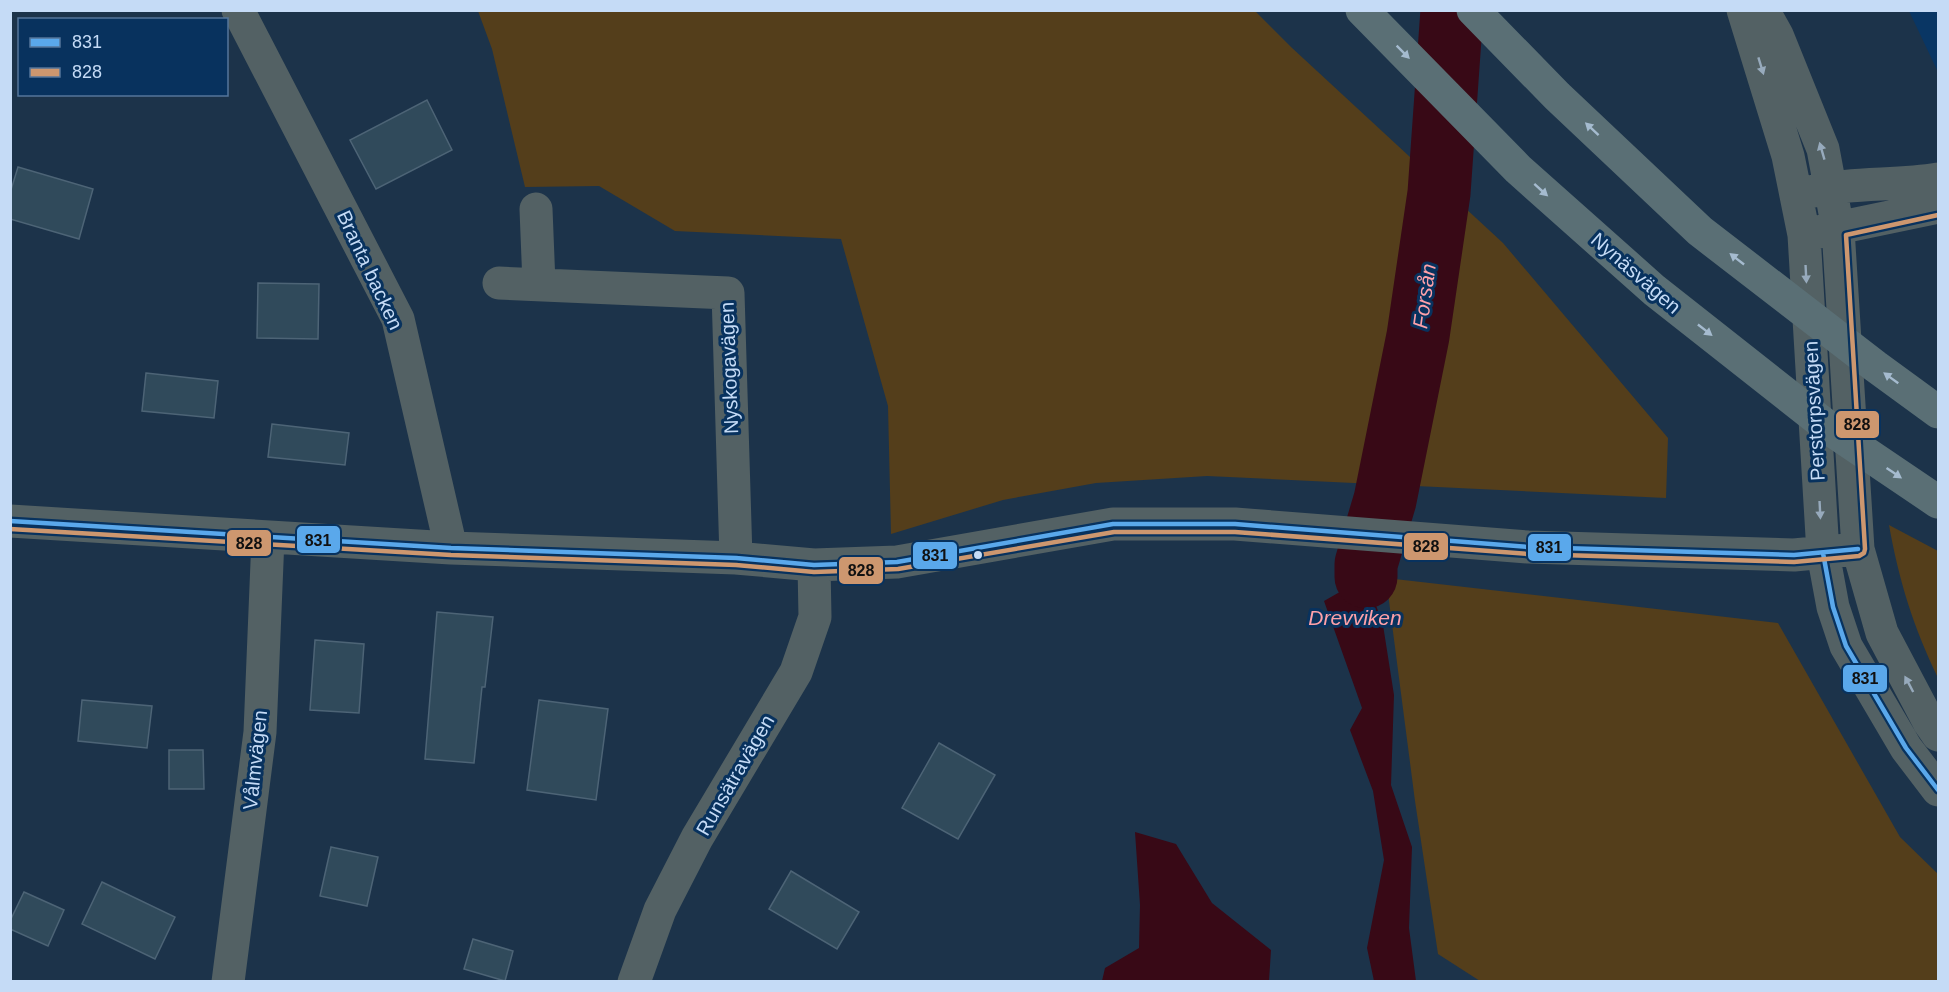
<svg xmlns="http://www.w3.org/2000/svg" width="1949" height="992" font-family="Helvetica,sans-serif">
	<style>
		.built { fill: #093664 }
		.green { fill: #543e1b }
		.water { fill: #380916 }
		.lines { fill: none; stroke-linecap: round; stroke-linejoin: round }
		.river { stroke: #380916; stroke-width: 63 }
		.building { fill: #304a5b; stroke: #4d6476; stroke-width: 1.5 }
		.street { stroke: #536164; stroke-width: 33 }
		.highway { stroke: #5a6f75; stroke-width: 33 }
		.bus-1-casing { stroke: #08325e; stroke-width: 9 }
		.bus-2-casing { stroke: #08325e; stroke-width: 9 }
		.bus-1 { stroke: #5aa8eb; stroke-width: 4.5 }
		.bus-2 { stroke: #cd976f; stroke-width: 4.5 }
		.oneway { fill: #a5bbcf }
		.oneway2 { fill: #97aabc }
		.bus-dot { fill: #c5dbf6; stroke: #08325e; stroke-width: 2 }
		.labels { text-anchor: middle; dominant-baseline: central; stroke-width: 6; stroke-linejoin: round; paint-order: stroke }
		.street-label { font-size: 20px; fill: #c5dbf6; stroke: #08325e }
		.water-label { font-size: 21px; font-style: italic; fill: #fea1a9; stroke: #08325e }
		.line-badge { stroke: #08325e; stroke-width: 2 }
		.pale-badge-label { font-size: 16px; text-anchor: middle; font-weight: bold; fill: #111 }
	</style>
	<rect width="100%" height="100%" fill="#1c334a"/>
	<path class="built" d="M1909,11H1938V72Z"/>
	<path class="green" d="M478,11H1255L1291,47L1503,243L1668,438L1666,498L1207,476L1096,483L1003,500L891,534L888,406L841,239L675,231L599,186L525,187L492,49Z
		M1889,525L1938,551V678C1913,626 1899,581 1889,525Z
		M1386,578L1778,623L1900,837L1938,874V981H1480L1438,954L1415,801Z"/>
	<path class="water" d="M1366,577L1383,625L1394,695L1391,785L1412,847L1409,928L1416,981H1374L1367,948L1384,860L1373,791L1350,730L1362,708L1324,601Z
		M1135,832L1176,844L1212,903L1271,950L1269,981H1102L1105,968L1139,948L1140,905Z"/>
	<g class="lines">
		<path class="river" d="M1366,577V564L1385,500L1418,336L1439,193L1452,10"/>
	</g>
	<path class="building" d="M427,100L452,150L376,189L350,140Z
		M18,167L93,189L79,239L10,219V193Z
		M258,283L319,284L318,339L257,338Z
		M146,373L218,381L214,418L142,411Z
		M272,424L349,433L345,465L268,457Z
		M437,612L493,617L485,687H482L474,763L425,759Z
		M315,640L364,644L359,713L310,710Z
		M82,700L152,706L147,748L78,741Z
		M539,700L608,709L596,800L527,790Z
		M939,743L995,775L958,839L902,808Z
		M169,750H203L204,789H169Z
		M331,847L378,857L367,906L320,896Z
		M791,871L859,912L837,949L769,909Z
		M102,882L175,917L155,959L82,924Z
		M24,892L64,910L48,946L10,929V921Z
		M473,939L513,951L505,981L464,969Z"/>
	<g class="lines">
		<path class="street" d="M238,10L398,319L451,548
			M1743,10L1788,156L1804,235L1823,553L1833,607L1846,646L1906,748L1938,790
			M1763,10L1777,35L1823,149L1838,229L1858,549L1882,633L1929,722L1938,735
			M1809,192C1852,182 1896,186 1938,179
			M536,209L539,284
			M1818,232L1938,207
			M499,283L728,293L736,558
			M10,521L451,548L736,558L814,565L897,562L1113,524H1235L1528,547L1794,555L1858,549
			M228,982L260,732L268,538
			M634,982L660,910L697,838L796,672L815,617L814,565"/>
		<path class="highway" d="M1362,10L1518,169L1654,290L1833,431L1938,502
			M1473,10L1557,96L1700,231L1875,366L1938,412"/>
		<defs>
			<path id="bus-1" d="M10,521L451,548L736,558L814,565L897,562L1113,524H1235L1528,547L1794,555L1858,549
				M1823,553L1833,607L1846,646L1906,748L1938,790"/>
			<path id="bus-2" d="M10,529L451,555L736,565L814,572L898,569L1114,532H1235L1528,554L1794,562L1859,556L1864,553L1865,549L1846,235L1938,215"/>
		</defs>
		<use href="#bus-1" class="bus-1-casing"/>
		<use href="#bus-2" class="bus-2-casing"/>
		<use href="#bus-1" class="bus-1"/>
		<use href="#bus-2" class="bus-2"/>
	</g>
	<defs><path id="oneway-solid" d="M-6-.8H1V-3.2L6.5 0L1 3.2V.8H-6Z" transform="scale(1.5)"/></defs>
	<g class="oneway">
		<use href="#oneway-solid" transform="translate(1403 52) rotate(45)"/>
		<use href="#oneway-solid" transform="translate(1592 129) rotate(-137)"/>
		<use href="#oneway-solid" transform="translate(1541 190) rotate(42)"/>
		<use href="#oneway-solid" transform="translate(1737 259) rotate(-142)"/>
		<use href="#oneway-solid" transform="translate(1705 330) rotate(38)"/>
		<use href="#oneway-solid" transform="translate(1891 378) rotate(-144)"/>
		<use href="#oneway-solid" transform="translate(1894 473) rotate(34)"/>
	</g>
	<g class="oneway2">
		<use href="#oneway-solid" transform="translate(1761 66) rotate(73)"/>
		<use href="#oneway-solid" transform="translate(1822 151) rotate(-106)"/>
		<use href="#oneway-solid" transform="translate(1806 274) rotate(87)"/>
		<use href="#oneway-solid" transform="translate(1820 510) rotate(87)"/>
		<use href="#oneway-solid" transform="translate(1909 684) rotate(-118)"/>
	</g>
	<circle class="bus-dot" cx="978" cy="555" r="5"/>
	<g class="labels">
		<g class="street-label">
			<text transform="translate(370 270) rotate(65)">Branta backen</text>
			<text transform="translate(1636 273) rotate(41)">Nynäsvägen</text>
			<text transform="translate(729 368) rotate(-92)">Nyskogavägen</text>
			<text transform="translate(1814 411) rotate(-93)">Perstorpsvägen</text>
			<text transform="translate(255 760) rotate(-84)">Vålmvägen</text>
			<text transform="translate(735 775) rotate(-60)">Runsätravägen</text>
		</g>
		<g class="water-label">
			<text transform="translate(1424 296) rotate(-82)">Forsån</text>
			<text x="1355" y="617">Drevviken</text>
		</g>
	</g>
	<g class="line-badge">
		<rect x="1835" y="410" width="45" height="29" rx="6" fill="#cd976f"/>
		<rect x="296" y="525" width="45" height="29" rx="6" fill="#5aa8eb"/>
		<rect x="226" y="529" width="46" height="28" rx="6" fill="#cd976f"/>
		<rect x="1403" y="532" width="46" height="29" rx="6" fill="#cd976f"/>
		<rect x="1527" y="533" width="45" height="29" rx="6" fill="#5aa8eb"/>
		<rect x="912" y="541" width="46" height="29" rx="6" fill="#5aa8eb"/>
		<rect x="838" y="556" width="46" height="29" rx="6" fill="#cd976f"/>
		<rect x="1842" y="664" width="46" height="29" rx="6" fill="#5aa8eb"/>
	</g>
	<g class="pale-badge-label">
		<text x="1857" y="430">828</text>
		<text x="318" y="546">831</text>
		<text x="249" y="549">828</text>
		<text x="1426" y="552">828</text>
		<text x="1549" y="553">831</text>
		<text x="935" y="561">831</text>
		<text x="861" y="576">828</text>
		<text x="1865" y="684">831</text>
	</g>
	<rect width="1949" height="992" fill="none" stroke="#c5dbf6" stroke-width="24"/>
	<rect x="18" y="18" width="210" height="78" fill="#08325e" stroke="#54769b" stroke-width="1.5"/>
	<rect x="30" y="38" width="30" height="9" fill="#5aa8eb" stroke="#54769b" stroke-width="1.5"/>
	<text x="72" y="48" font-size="18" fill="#c5dbf6">831</text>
	<rect x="30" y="68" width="30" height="9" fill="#cd976f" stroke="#54769b" stroke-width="1.5"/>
	<text x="72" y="78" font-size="18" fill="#c5dbf6">828</text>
</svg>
